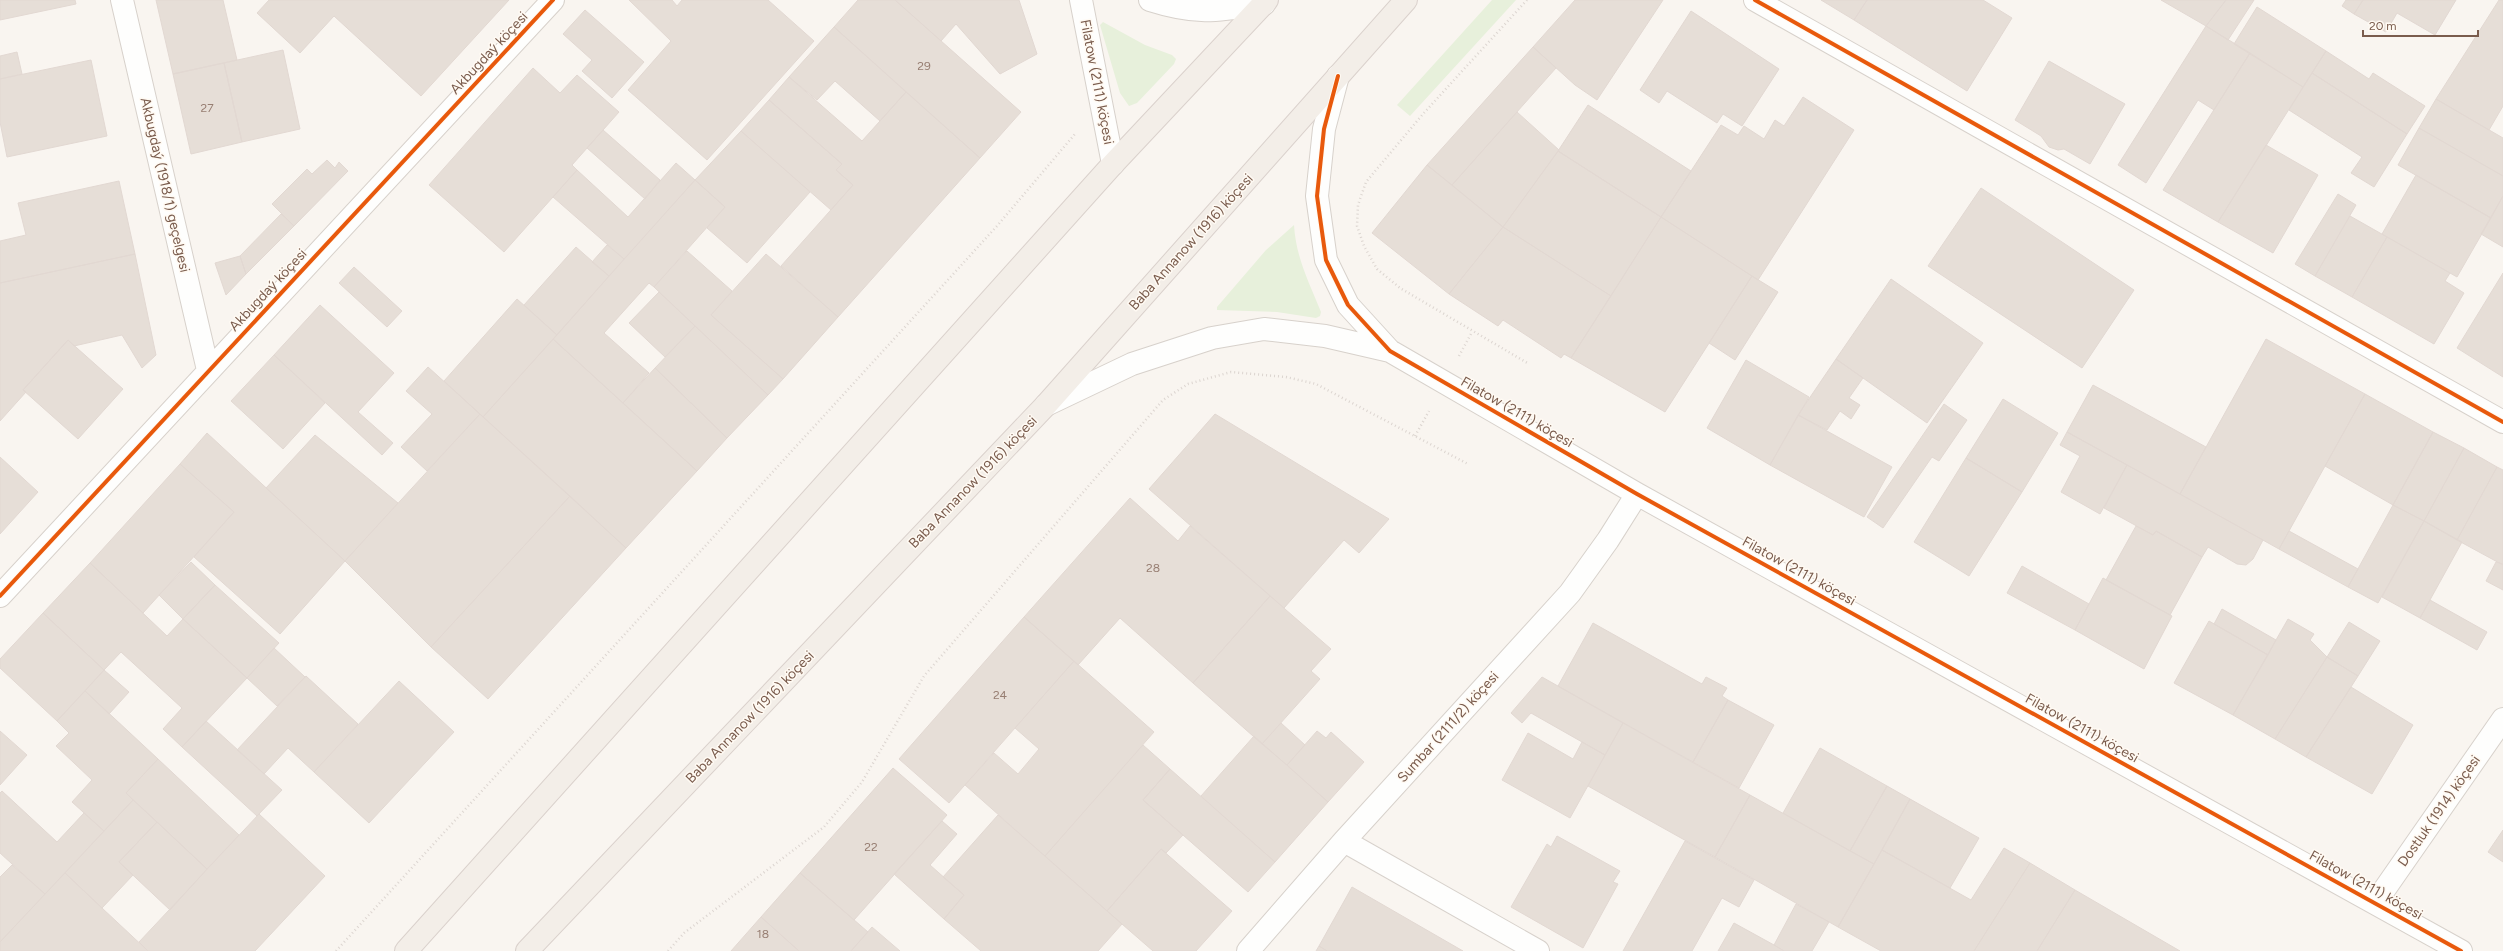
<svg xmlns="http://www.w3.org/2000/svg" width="2503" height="951" font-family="Figtree,sans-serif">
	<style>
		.green { fill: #e7f0db }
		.building { fill: #e6ded7; stroke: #e2d8d2 }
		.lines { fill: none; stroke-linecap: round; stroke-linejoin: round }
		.minor-casing { stroke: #d7d1cb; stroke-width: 24 }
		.major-casing { stroke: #dad1cc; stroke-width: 24 }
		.path { stroke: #dcd5d0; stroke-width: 2.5; stroke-dasharray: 1 3; stroke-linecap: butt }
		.minor { stroke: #fefefd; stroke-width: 22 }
		.major { stroke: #f3eee8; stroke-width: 22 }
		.cycleway-casing { stroke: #fffaf3; stroke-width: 6 }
		.cycleway { stroke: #e8590c; stroke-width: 4 }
		.labels { text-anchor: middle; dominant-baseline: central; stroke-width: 3; stroke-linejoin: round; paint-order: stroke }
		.number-label { font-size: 12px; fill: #977e72 }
		.street-label { font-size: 14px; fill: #7a5c4d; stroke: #fffaf3 }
	</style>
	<rect width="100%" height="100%" fill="#f9f5f0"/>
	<path class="green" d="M1492,0H1516L1410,116L1397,105Z
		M1103,22L1145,45L1172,55L1176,59L1174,64L1137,103L1129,106L1120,93L1100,25Z
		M1294,225C1296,258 1309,282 1321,312L1320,316L1316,318L1277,312L1217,310V307L1266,250Z"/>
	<path class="building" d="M0,0H75L76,4L0,20Z
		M156,0H223L237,60L173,74Z
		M269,0H509L421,96L334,16L300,53L257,13Z
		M629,0H672L677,6L682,0H768L814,41L707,160L628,90L671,41Z
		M858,0H895L1021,112L980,158L834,27Z
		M895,0H1019L1037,54L1000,74L956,24L941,41Z
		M1575,0H1663L1597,100L1575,85L1533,47Z
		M1821,0H1867L1854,20Z
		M1867,0H1983L2012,18L1967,91L1854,20Z
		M2161,0H2226L2206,26Z
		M2226,0H2254L2228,40L2206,26Z
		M2346,0H2363L2354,14L2342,6Z
		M2363,0H2456L2435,35L2397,13L2386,32L2354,14Z
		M2499,0H2503V106L2489,130L2436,99Z
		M2257,7L2326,51L2303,87L2234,44Z
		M585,10L644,62L612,98L582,71L592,60L563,34Z
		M1691,11L1779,69L1742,126L1723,114L1717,123L1667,91L1659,103L1640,90Z
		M2206,26L2250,53L2214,110L2198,100L2146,183L2118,165Z
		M834,27L906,92L880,121L835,81L817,100L789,77Z
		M1533,47L1556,68L1452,185L1427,165Z
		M283,50L300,129L242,142L224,63Z
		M2326,51L2369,79L2373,73L2425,106L2407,134L2312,73Z
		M17,52L22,74L0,79V56Z
		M2250,53L2303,87L2218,222L2163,190Z
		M91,60L107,136L7,157L0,122V79Z
		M2049,61L2125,104L2090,164L2064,149L2058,150L2049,147L2041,136L2015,120Z
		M224,63L242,142L191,154L173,74Z
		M533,68L560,93L577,75L619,112L572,165L577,170L504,252L429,185Z
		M2312,73L2407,134L2374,187L2351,173L2362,157L2289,110Z
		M789,77L862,141L906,92L980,158L838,317L781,266L853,185L836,170L842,164L769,100Z
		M1803,97L1854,130L1758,280L1661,217L1721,125L1738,135L1744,126L1764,139L1775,120L1784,126Z
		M2436,99L2503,138V176L2419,128Z
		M769,100L842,164L836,170L853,185L831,210L741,131Z
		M1588,105L1691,171L1661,217L1558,151Z
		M1517,112L1559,150L1503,227L1452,185Z
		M2419,128L2503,176V196L2491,218L2398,165Z
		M603,130L660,180L645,199L587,148Z
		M741,131L810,192L747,263L707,228L725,207L695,180Z
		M2266,145L2318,175L2273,253L2218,222Z
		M1558,151L1661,217L1611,296L1503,227Z
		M327,160L335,168L339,162L348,171L294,226L272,204L307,169L312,174Z
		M676,163L695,180L624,259L553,197L577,170L628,217Z
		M1427,165L1503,227L1449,294L1372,233Z
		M2416,175L2491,218L2457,277L2382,234Z
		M695,180L725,207L654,287L649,283L604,333L649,373L623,403L553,339Z
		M119,181L135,254L0,283V241L26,235L18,203Z
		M1981,188L2134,290L2082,368L1928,266Z
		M2338,194L2356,205L2315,276L2295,264Z
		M2503,196V247L2481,234Z
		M281,214L294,226L246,274L240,256Z
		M2350,216L2387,237L2352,297L2315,276Z
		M1661,217L1752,276L1665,412L1571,358Z
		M1503,227L1611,296L1571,358L1564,354L1561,358L1503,320L1498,326L1449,294Z
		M2387,237L2450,273L2445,281L2464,293L2434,344L2352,297Z
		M607,245L624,259L609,276L592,262Z
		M576,247L609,276L557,335L524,305Z
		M687,251L732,291L711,315L783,379L768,395L654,287Z
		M135,254L156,355L142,368L122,335L74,346L68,340L23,390L26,392L0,421V283Z
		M766,254L838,317L783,379L711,315Z
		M240,256L246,274L226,295L215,263Z
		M354,267L402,311L387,327L339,283Z
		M2503,273V377L2457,348Z
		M1752,276L1778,292L1735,360L1709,343Z
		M1891,279L1983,343L1927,423L1836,359Z
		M659,292L695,326L665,357L629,323Z
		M517,299L557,335L483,417L444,381Z
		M320,305L394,373L358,412L393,443L382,455L274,355Z
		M695,326L768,395L727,438L655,368Z
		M553,339L697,471L626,548L483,417Z
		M2266,339L2365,394L2279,549L2180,494Z
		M68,340L123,389L78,439L23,390Z
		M274,355L325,403L283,449L231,401Z
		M1836,359L1863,378L1849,398L1860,405L1851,419L1840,411L1827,430L1798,415Z
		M1746,360L1809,397L1770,465L1707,428Z
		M428,367L480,414L427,471L401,447L432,414L406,391Z
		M655,368L727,438L697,471L623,403Z
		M2093,385L2206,447L2180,494L2067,432Z
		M2365,394L2433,432L2393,505L2325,466Z
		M2003,399L2058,433L2022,492L1966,458Z
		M1944,404L1967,420L1939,461L1932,457L1883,528L1867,517Z
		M480,414L570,496L431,647L345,561Z
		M1215,414L1389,519L1359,553L1344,540L1284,608L1149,489Z
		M1798,415L1892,467L1864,517L1770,465Z
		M2067,432L2127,465L2100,514L2061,492L2080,456L2060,445Z
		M2433,432L2464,448L2424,521L2393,505Z
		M207,433L345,561L280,634L194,557L234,512L180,464Z
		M315,435L398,503L345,561L266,488Z
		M2464,448L2497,467L2457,540L2424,521Z
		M0,457L38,492L0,534Z
		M1966,458L2022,492L1969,576L1914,542Z
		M180,464L234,512L143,613L90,563Z
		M2127,465L2263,540L2253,559L2246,565L2237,564L2208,547L2202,557L2156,531L2153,535L2104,508Z
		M2497,467L2503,470V565L2457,540Z
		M570,496L626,548L488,699L431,647Z
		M1130,498L1178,541L1190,526L1270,596L1193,683L1120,618L1078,665L1024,617Z
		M2393,505L2424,521L2378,603L2348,587Z
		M2424,521L2462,542L2420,618L2382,597Z
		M2136,526L2153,535L2156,531L2202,557L2170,615L2106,580Z
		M2289,531L2358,569L2348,587L2279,549Z
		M191,562L215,585L183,619L159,595Z
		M2496,562L2503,564V590L2486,581Z
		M90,563L167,636L183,619L247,678L182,747L163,729L182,708L121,652L104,670L43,613Z
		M2022,566L2089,604L2075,630L2007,593Z
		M2103,578L2172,616L2144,669L2075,630Z
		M215,585L279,643L247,678L183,619Z
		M1270,596L1331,649L1311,671L1320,679L1262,744L1193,683Z
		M2430,600L2487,632L2477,650L2420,618Z
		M2222,609L2276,640L2268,655L2214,624Z
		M43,613L104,670L57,721L0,668V659Z
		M1024,617L1074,661L949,803L899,759Z
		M2288,619L2314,634L2310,640L2327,657L2275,739L2233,715Z
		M2209,621L2268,655L2233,715L2174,683Z
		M2349,622L2380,641L2358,676L2327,657Z
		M1593,623L1702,684L1706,677L1727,688L1722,696L1728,700L1693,762L1558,686Z
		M274,648L305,677L277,706L247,678Z
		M2327,657L2358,676L2306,757L2275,739Z
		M1074,661L1154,732L1045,856L965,785L994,753L1018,774L1039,749L1015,728Z
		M104,670L129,692L109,714L85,691Z
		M306,676L358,724L314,772L288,748L264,774L237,750Z
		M1542,677L1623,723L1605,755L1531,713L1522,723L1511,713Z
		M399,681L454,732L369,823L314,772Z
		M2351,687L2413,725L2372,794L2306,757Z
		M85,691L158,759L126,793L133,800L104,831L72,802L92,780L56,746L69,733L57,721Z
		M1728,700L1774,725L1739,788L1693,762Z
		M206,721L282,790L257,816L182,747Z
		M1281,723L1305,745L1287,765L1262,744Z
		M1623,723L1750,795L1715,857L1588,786Z
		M0,731L27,755L0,785Z
		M1317,731L1326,738L1331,732L1364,762L1328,802L1287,765Z
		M1528,733L1573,759L1582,742L1605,755L1570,818L1502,780Z
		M1254,736L1328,802L1275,862L1201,796Z
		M1143,745L1170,769L1143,800L1183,835L1166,853L1161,849L1107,911L1045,856Z
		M1820,748L1887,786L1850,851L1783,813Z
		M158,759L239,835L207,869L126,793Z
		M893,768L947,815L854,920L800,873Z
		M1170,769L1275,862L1248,892L1143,800Z
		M1887,786L1910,799L1874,864L1850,851Z
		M2,791L57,842L84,813L104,831L45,894L0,853V793Z
		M1750,795L1874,864L1838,927L1715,857Z
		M1910,799L1979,838L1950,888L1882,850Z
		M133,800L157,822L119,862L133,875L102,908L65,873Z
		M259,814L325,876L255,951H148L139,942Z
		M998,815L1122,924L1098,951H981L944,919L964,895L943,877Z
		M942,821L957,834L930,865L964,895L944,919L894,874Z
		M157,822L207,869L170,910L119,862Z
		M2503,830V862L2488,852Z
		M1557,836L1620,871L1613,882L1618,884L1583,948L1511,907L1547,844L1551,847Z
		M1685,841L1754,880L1739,907L1722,898L1692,951H1623Z
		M2004,848L2030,863L1974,951H1881L1838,927L1882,850L1971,900Z
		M1161,849L1232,911L1196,951H1153L1107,911Z
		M2030,863L2075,890L2037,951H1974Z
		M12,865L45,894L0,942V877Z
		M65,873L102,908L148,951H0V942Z
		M800,873L868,932L851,951H799L761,917Z
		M1352,887L1463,951H1327L1319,946Z
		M2075,890L2180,951H2037Z
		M1796,904L1829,922L1812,951H1784L1774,945Z
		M761,917L799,951H731Z
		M1734,923L1774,945L1784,951H1718Z
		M872,927L900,951H851Z
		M1319,946L1327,951H1316Z"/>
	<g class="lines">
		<defs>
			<path id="minor" d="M122,0L208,370
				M1081,0L1113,164
				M1150,0C1197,15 1217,11 1264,4
				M1755,0L2503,422
				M1338,76L1324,129L1317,196L1326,260L1348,305L1390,351L1637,494L2461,951
				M1046,405L1132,364L1212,338L1264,329L1325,336L1390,351
				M0,596L553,0
				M1344,841L1538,951
				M2375,903L2503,719
				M1248,951L1344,841L1570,593L1608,540L1637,494"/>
			<path id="major" d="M406,951L1113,164L1267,0
				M527,951L1046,405L1406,0"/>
		</defs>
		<use href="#minor" class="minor-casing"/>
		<use href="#major" class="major-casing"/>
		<path class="path" d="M1527,0L1423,114L1366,182L1358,205L1357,226L1364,246L1377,269L1400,288L1529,364
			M1459,356L1472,332
			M1415,436L1429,411
			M336,951L997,226L1075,134
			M668,951L684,933L824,827L862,782L924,676L1163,400L1188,384L1231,372L1286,377L1316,384L1468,464"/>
		<use href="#minor" class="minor"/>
		<use href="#major" class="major"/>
		<defs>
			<path id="cycleway" d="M1755,0L2503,422
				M1338,76L1324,129L1317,196L1326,260L1348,305L1390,351L1637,494L2461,951
				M0,596L553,0"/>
		</defs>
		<use href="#cycleway" class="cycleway-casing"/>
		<use href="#cycleway" class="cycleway"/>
	</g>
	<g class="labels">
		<g class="number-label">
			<text x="924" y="66">29</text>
			<text x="207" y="108">27</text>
			<text x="1153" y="568">28</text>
			<text x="1000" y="695">24</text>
			<text x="871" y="847">22</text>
			<text x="763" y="934">18</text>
		</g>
		<g class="street-label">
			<text transform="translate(489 53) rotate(-47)">Akbugdaý köçesi</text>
			<text transform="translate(1097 82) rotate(79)">Filatow (2111) köçesi</text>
			<text transform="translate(165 185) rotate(77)">Akbugdaý (1918/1) geçelgesi</text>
			<text transform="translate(1191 242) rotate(-48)">Baba Annanow (1916) köçesi</text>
			<text transform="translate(268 290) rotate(-47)">Akbugdaý köçesi</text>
			<text transform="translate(1517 412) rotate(30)">Filatow (2111) köçesi</text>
			<text transform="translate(973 482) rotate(-46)">Baba Annanow (1916) köçesi</text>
			<text transform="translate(1799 571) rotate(29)">Filatow (2111) köçesi</text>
			<text transform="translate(750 717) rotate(-46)">Baba Annanow (1916) köçesi</text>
			<text transform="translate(1448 727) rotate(-48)">Sumbar (2111/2) köçesi</text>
			<text transform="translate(2082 728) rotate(29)">Filatow (2111) köçesi</text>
			<text transform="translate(2439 811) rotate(-55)">Dostluk (1914) köçesi</text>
			<text transform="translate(2366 885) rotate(29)">Filatow (2111) köçesi</text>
		</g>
	</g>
	<path d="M2363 30v6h115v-6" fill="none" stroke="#7a5c4d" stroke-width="2"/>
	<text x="2369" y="30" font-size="12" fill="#7a5c4d" stroke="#fffaf3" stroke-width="3" paint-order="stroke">20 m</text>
</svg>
